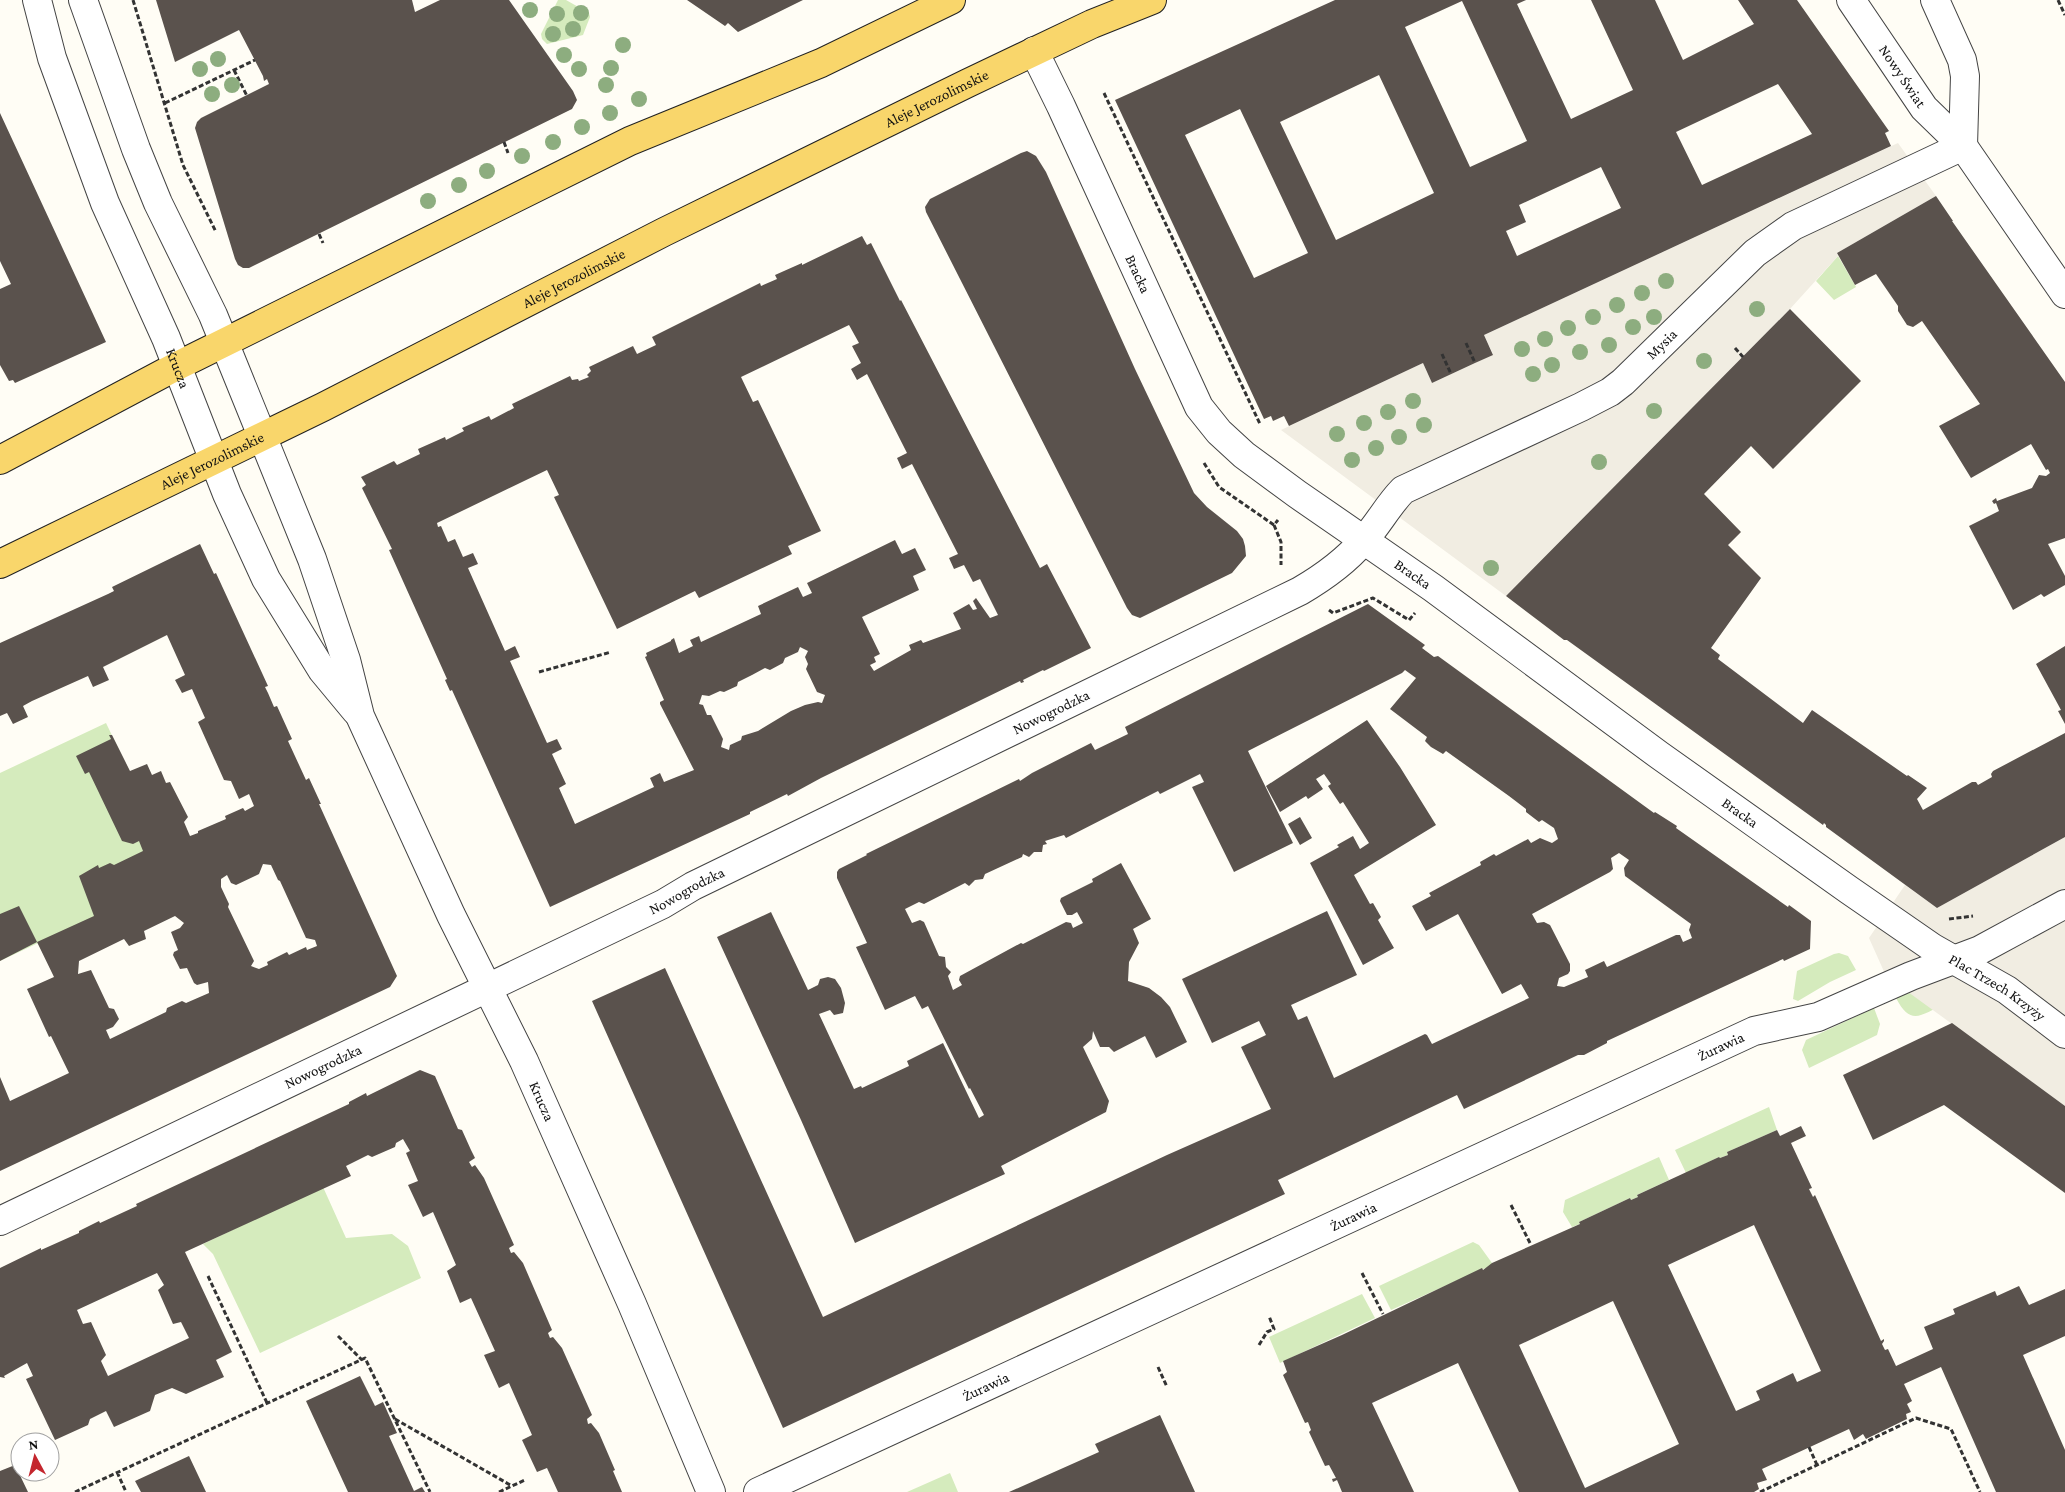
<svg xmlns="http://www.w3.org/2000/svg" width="2065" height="1492" font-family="'Crimson Pro',serif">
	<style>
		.green { fill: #d5ebbd }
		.plaza { fill: #f1ede2 }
		.building { fill: #5a524d; fill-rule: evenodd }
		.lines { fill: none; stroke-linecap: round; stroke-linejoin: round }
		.minor-casing { stroke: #444; stroke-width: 30 }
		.major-casing { stroke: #222; stroke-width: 30 }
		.path { stroke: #333; stroke-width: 3; stroke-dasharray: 5 2.5; stroke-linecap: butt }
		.minor { stroke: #fff; stroke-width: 28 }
		.major { stroke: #f9d66b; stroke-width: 28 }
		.tree { fill: #8dad7f }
		.labels { text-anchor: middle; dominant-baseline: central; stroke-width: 5; stroke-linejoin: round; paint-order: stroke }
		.street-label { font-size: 15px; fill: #111; stroke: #fff }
	</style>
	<rect width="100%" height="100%" fill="#fffdf5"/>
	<path class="green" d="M558,0H566L589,13L590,17L583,35L547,44L542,39L541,34Z
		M1838,256L1856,287L1834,300L1816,281Z
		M106,723L180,876L0,961V773Z
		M1839,953L1848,956L1856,970L1830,982L1798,1001L1793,999L1797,971L1834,954Z
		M1924,990L1946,1003C1921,1015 1911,1027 1896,998L1905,994Z
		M1874,1008L1880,1024L1877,1035L1809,1068L1802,1050L1806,1040Z
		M1769,1107L1777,1130L1727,1152L1728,1155L1720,1158L1719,1157L1686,1173L1675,1150Z
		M1659,1157L1669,1180L1637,1195L1638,1197L1631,1200L1630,1198L1579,1222L1580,1224L1572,1227L1563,1212L1565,1200Z
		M323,1187L346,1238L392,1234L408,1246L421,1278L260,1353L213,1254L203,1244Z
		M1473,1242L1479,1245L1492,1263L1490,1266L1391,1310L1379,1286Z
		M1362,1294L1375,1318L1280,1363L1269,1337Z
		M950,1473L958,1492H907Z"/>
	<path class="plaza" d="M1898,143L1936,196L1837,253L1838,256L1790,309L1506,596L1281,430L1423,363L1432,383L1475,363L1493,354L1484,335Z
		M2065,837V1106L1886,976L1869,938L1905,885L1937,908Z"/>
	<path class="building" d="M156,0H412L415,12L440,0H509L573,91L577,100L572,109L249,268H243L238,265L235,259L195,128L197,122L201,118L269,84L267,79L264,81L263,76L239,30L175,62Z
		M687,0H803L738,32L728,23L725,26Z
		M1335,0H1526L1517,4L1571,119L1633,90L1591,0H1655L1683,60L1754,24L1738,0H1797L1889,131L1885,133L1891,146L1484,335L1493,355L1475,363L1432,383L1423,363L1289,426L1284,416L1273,421L1271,416L1264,419L1115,100ZM1462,1L1527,141L1470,167L1405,27ZM1379,75L1434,193L1336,240L1280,122ZM1778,84L1812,134L1702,185L1676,132ZM1240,109L1308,253L1254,278L1185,135ZM1601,167L1621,208L1517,256L1506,231L1526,222L1519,205Z
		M0,113L106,342L15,383L13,380L9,381L0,365V289L11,284L0,261Z
		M1027,151L1036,156L1046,172L1135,369L1194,493L1207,507L1237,531L1243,539L1245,546L1246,556L1232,573L1140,618L1132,615L1127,608L926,212L925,207L930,199L1021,153Z
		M1936,196L1953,221H1952L2065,382V538L2048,544L2065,576V585L2044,597L2041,594L2013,610L1969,526L1999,511L1996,503L1994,504L1992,501L1996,498L1997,501L2032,488L2039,475L2046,476L2050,473L2048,469L2046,470L2031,444L1971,478L1939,426L1980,404L1922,321L1913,327L1907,325L1898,311V306L1876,274L1855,285L1837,253Z
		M862,236L867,245L871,243L900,301L901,300L1040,568L1047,564L1091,648L1044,671L1043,670L1023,680L1024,682L1021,683L1020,681L821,778L788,796L787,794L750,812V814L550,907L452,690L450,691L445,680L447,679L389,550L392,549L362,488L366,485L361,477L394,461L397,465L420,454L418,449L445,437L446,440L464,431L462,428L489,416L491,420L514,408L512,404L570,376L572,380L578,379L579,381L589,377L587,375L591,371L589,367L633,346L637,354L656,345L652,337L760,283L761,286L777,279L775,275L802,263V265ZM849,325L859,343L852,346L861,363L851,369L857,380L867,374L907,453L897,458L902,469L912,464L958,554L949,558L954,569L964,565L973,582L980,579L998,615L990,618L976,598L973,601L977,609L973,610L969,604L953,613L961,629L923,643L921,640L909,645L911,650L874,671L870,665L876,662L874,657L880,654L862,617L919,590L913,576L926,570L915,548L902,554L895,540L807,583L812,593L803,597L798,587L758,606L761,614L701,642L699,636L690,640L693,646L679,653L674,638L671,640V641L646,653L647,656L645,657L664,700L660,702V704L694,770L664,782L660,773L650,778L654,787L575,824L559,788L566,784L552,754L562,749L557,739L547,743L510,661L520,657L515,646L505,651L468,568L478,564L473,553L463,557L455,539L448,542L441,526L438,527L437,523L547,470L559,495L554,497L617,629L695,591L699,598L792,554L788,546L821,531L758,400L753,402L741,377ZM800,647L808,651L805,657L808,664L806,669L817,692L825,695L822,703L818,702L805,705L791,711L758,731L742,736L741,740L730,745L729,750L721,747L723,739L711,715H707L703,705L699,704L702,695L709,696L720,691L724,692L737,686L738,682L752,675L765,668L770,670L783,663L785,658L798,652Z
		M1790,309L1861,381L1773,469L1751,446L1704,494L1741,532L1728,545L1761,578L1711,648L1720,655L1718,659L1803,723L1812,710L1907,776L1908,775L1927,788L1917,799L1923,810L1972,782H1976L1978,785L1992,777L1991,774L1993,771L2065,733V837L1937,908L1826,827V825L1824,823L1823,825L1567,640H1564L1506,596Z
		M200,544L214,574L216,573L268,686L265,687L268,693L274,707L277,706L292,739L288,741L306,780L309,778L321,804H319L397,976L390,987L0,1171V1077L10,1101L69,1073L51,1036L49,1037L27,989L54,977L37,942L94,916L79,876L98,865L99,868L110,863L114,865L143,851L139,841L133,844L122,841L89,772L85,774L76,756L111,739L109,735H112L130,771L147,764L152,775L161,771L166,783L170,782L188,817L184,822L190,836L198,833V831L226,819L225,816L243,808L245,811L254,806L249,794L239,799L231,781L224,780L198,722L205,718L192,689L182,693L175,680L185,675L167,635L103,667L109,680L93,687L88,676L32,701L23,706L28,717L13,724L7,713L0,716V643L108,594L114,591L112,587ZM263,864L271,865L278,880L280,881L306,938L315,940L317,946L307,950L306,947L289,955L287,952L267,962L268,965L259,969L251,966L254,961L228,907L229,904L221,887V879L227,875L231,883L236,885L259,874ZM175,916L184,923L180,928L171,932L178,950L174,952L173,955L180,969L187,968L194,983L197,985L208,982L209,993L186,1003L182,1001L167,1008L166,1012L110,1039L106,1030L113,1027L119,1019L114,1009L109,1008L91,970L78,974L79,961L124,939L129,946L146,939L144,931Z
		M1368,604L1425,645L1422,648L1434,657L1438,656L1654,813L1655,812L1677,826L1676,828L1788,907L1789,905L1811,921L1810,949L1784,961L1783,959L1607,1041V1043L1584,1055H1578L1464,1109L1457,1095L1278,1180L1285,1194L783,1428L592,1001L665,968L823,1317L1167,1155L1271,1109L1241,1047L1266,1035L1259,1021L1212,1043L1182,979L1327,911L1357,975L1291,1005L1298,1020L1307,1016L1334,1078L1425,1034L1427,1035L1432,1044L1529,998L1521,984L1502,994L1458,914L1426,931L1412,906L1431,896L1429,893L1481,865L1480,862L1494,854L1496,856L1528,839L1531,843L1540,838L1552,843L1558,839L1554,828L1542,820L1539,822L1526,812V809L1509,796L1446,751L1443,754L1431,747L1425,741L1427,737L1390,709L1416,678L1405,670L1402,673L1248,751L1293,843L1234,872L1192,787L1204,782L1200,774L1160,794L1158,791L1066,838L1064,835L1045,841L1047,844L1043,845L1042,852H1034L1029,857L1023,854L1022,857L985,874L983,879L975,880L969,886L965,883L924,904L919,902L905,909L912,923L920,920L924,922L939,956L945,957L946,967L951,972L948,976L953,990L962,985L959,980L960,976L1021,943L1023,944L1066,922L1071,923L1073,928L1083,923L1077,912L1072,915H1067L1060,901L1061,898L1093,882L1092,879L1121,863L1151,919L1133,929L1139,943L1129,962L1128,981L1149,988L1161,997L1170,1007L1187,1042L1156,1058L1145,1036L1114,1052L1109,1047H1100L1093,1031L1092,1039L1083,1047L1109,1101L1106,1112L1001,1166L1005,1174L855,1243L801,1120L717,937L771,912L808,990L818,985L820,979L828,977L835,979L841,988L845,1003L843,1013L834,1015L830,1010L819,1014L854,1089L861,1086L862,1088L909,1066L907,1061L943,1043L979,1118L984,1115L970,1088L969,1089L928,1006L922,1009L915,996L885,1010L856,947L867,943L837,878V872L839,869L867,855L866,854L1019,779L1020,781L1032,773L1091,743L1095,750L1128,734L1125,727ZM1619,853L1629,860L1624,868L1625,876L1691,924L1689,930L1692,938L1683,942L1680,935H1676L1607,967L1604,961L1585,970L1588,977L1564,987L1557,986L1559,978L1568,974L1570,971V964L1550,925L1544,922L1537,923L1532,914L1610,872L1613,869L1611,858Z
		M2065,646V724L2058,711L2061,710L2036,664Z
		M1367,720L1400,767L1436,825L1354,875L1370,904L1373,903L1381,917L1378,920L1394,948L1363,965L1310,863L1339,847L1337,845L1353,836L1360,849L1369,843L1343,802L1340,804L1328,786L1331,784L1324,774L1316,779L1323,789L1308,799L1306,796L1280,812L1266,786Z
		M1300,817L1312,838L1300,845L1288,824Z
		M19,906L37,942L0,961V914Z
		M1952,1023L2065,1106V1193L1944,1105L1873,1140L1843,1075Z
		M420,1070L435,1076L458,1129L462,1130L471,1150L475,1158L469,1162L472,1167L475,1165L484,1178L514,1245L509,1248L511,1253L514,1252L523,1263L552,1330L548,1333L550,1338L553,1337L562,1348L592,1415L587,1419L588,1424L591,1423L599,1433L615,1470L613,1471L622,1492H558L547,1468L537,1472L522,1440L532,1435L509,1383L499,1388L484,1355L495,1351L471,1298L460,1303L447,1271L456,1265L433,1212L423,1217L408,1185L418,1181L406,1153L410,1151L403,1139L396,1143L395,1147L372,1157L368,1155L346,1166L351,1176L185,1252L232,1352L216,1360L224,1377L186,1394L172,1388L155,1395L150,1411L114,1427L106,1411L90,1419L88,1425L55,1440L26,1379L33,1376L27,1363L4,1376L5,1378L0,1377V1268L41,1248V1250L79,1233V1231L99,1221L100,1223L137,1206L136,1204L349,1104V1102L366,1093L367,1096ZM157,1273L164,1285L158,1290L173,1324L181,1322L189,1338L108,1376L101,1361L106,1355L91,1322L83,1324L77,1310Z
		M1801,1126L1806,1136L1791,1143L1812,1188L1809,1189L1813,1197L1815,1195L1881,1341L1884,1339V1341L1882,1344L1885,1350L1888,1349L1896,1366L1933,1349L1924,1327L1955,1314L1953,1309L1995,1291L1997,1296L2019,1286L2029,1305L2065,1289V1336L2023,1355L2065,1450V1492H1996L1941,1367L1904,1384L1912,1401L1907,1404L1911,1412L1906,1414L1907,1419L1866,1439L1863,1434L1854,1440L1849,1429L1762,1469L1767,1480L1757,1483L1759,1489L1754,1492H1519L1458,1363L1372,1403L1414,1492H1342L1337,1480L1333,1482L1332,1479L1336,1478L1329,1465L1325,1466L1309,1432L1311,1430L1308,1422L1305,1423L1283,1375L1287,1372L1283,1361L1342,1335L1482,1268L1483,1270L1492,1263L1580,1224L1579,1222L1630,1198L1631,1200L1638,1197L1637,1195L1719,1157L1720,1158L1728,1155L1727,1152L1777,1130L1780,1136ZM1754,1225L1821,1371L1797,1382L1793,1373L1756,1391L1760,1400L1736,1411L1668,1265ZM1613,1301L1679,1444L1585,1488L1519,1345Z
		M360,1376L375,1406L383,1402L397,1433L389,1436L414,1491L422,1487L425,1492H348L306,1401Z
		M1160,1415L1195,1492H1009L1099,1452L1095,1444Z
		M189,1456L206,1492H141L135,1481Z
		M15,1465L28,1492H0V1471Z"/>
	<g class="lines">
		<defs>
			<g id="minor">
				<path id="s1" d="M37,0L52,58L105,203L166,338L227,494L266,579L322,670L356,711"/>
				<path id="s2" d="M83,0L136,149L158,203L213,315L312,559L346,660L360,716L451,915L524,1061L632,1304L711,1492"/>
				<path id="s3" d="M1851,0L1924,108L1963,146L2065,294"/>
				<path d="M1935,0L1962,60L1965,76L1963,146"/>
				<path id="s4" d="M1034,51L1061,106L1199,407L1219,432L1244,455L1297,494L1433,588L1659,755L1849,890L1933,948L2007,990L2065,1034"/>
				<path id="s5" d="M0,1221L663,904L693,886L1300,591C1324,577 1345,562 1363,541C1378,525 1388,505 1403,490L1581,407L1610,392L1623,382L1755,253L1793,226L1963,146"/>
				<path id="s6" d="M758,1492L1754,1031L1818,1017L1911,976L1980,950L2065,904"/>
			</g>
			<g id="major">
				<path d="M0,460L177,366L630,141L821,63L951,0"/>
				<path id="s7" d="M0,564L323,407L664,232L968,83L1092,24L1152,0"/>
			</g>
		</defs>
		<use href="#minor" class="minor-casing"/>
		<use href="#major" class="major-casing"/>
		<path class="path" d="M133,0L183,165L216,232
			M2058,0L2065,15
			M234,70L247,96
			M1104,93L1260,424
			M165,103L255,60
			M504,142L508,153
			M319,234L323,243
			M1466,343L1475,363
			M1735,348L1743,357
			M1442,354L1451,374
			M1204,463L1219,487L1274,525L1278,520
			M1274,525L1281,542V565
			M1329,610L1333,613L1373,598L1409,620L1415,613
			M539,672L611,652
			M1949,919L1973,916
			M1511,1205L1531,1245
			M1362,1273L1383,1314
			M208,1276L267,1403
			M338,1336L362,1360
			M1259,1345L1267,1332L1274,1329L1269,1316
			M1158,1367L1167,1387
			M395,1419L512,1486
			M1809,1447L1817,1465
			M117,1472L126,1492
			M75,1492L365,1358L430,1492
			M499,1492L525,1480
			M1760,1492L1916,1418L1951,1429L1980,1492"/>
		<use href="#minor" class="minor"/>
		<use href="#major" class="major"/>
	</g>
	<g class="tree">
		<circle cx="530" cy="10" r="8"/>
		<circle cx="581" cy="13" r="8"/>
		<circle cx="557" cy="14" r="8"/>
		<circle cx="573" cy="29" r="8"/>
		<circle cx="553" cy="34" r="8"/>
		<circle cx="623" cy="45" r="8"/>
		<circle cx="564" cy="55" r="8"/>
		<circle cx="218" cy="59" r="8"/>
		<circle cx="611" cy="68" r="8"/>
		<circle cx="200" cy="69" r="8"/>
		<circle cx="579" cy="69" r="8"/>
		<circle cx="232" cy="85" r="8"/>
		<circle cx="606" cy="85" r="8"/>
		<circle cx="212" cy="94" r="8"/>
		<circle cx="639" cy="99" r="8"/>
		<circle cx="610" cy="113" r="8"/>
		<circle cx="582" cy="127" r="8"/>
		<circle cx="553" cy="142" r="8"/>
		<circle cx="522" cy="156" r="8"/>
		<circle cx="487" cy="171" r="8"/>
		<circle cx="459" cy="185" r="8"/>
		<circle cx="428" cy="201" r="8"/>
		<circle cx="1666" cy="281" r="8"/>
		<circle cx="1642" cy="293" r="8"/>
		<circle cx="1617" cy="305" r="8"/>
		<circle cx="1757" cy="309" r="8"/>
		<circle cx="1593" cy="317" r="8"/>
		<circle cx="1654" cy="317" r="8"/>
		<circle cx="1633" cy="327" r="8"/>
		<circle cx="1568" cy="328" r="8"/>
		<circle cx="1545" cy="339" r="8"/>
		<circle cx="1609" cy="345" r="8"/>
		<circle cx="1522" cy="349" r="8"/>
		<circle cx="1580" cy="352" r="8"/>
		<circle cx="1704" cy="361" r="8"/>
		<circle cx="1552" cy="365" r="8"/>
		<circle cx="1533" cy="374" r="8"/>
		<circle cx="1413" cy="401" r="8"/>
		<circle cx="1654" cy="411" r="8"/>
		<circle cx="1388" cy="412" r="8"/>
		<circle cx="1364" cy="423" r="8"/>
		<circle cx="1424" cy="425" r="8"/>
		<circle cx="1337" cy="434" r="8"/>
		<circle cx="1399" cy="437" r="8"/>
		<circle cx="1376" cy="448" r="8"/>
		<circle cx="1352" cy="460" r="8"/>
		<circle cx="1599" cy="462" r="8"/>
		<circle cx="1491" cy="568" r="8"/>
	</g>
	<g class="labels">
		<g class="street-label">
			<text stroke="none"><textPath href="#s3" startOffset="92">Nowy Świat</textPath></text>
			<text stroke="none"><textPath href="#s7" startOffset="1046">Aleje Jerozolimskie</textPath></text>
			<text stroke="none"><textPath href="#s4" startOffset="246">Bracka</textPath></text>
			<text stroke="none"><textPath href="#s7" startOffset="641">Aleje Jerozolimskie</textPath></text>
			<text stroke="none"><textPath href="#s5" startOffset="1890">Mysia</textPath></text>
			<text stroke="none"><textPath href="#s1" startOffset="395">Krucza</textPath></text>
			<text stroke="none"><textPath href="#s7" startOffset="236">Aleje Jerozolimskie</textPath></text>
			<text stroke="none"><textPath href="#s4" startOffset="665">Bracka</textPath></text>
			<text stroke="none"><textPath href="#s5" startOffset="1168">Nowogrodzka</textPath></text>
			<text stroke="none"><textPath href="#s4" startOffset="1070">Bracka</textPath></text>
			<text stroke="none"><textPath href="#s5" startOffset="762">Nowogrodzka</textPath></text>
			<text stroke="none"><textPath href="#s4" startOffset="1381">Plac Trzech Krzyży</textPath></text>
			<text stroke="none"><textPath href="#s6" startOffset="1061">Żurawia</textPath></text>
			<text stroke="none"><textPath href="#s5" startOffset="358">Nowogrodzka</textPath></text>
			<text stroke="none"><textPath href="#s2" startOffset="1195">Krucza</textPath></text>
			<text stroke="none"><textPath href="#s6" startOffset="656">Żurawia</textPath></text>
			<text stroke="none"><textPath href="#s6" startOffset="251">Żurawia</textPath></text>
		</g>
	</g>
	<g transform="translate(35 1457) rotate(353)"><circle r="24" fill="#ffffff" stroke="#a0a0a0"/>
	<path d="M0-4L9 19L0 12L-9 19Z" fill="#c4262e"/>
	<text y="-8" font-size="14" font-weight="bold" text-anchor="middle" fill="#111111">N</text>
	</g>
</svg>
